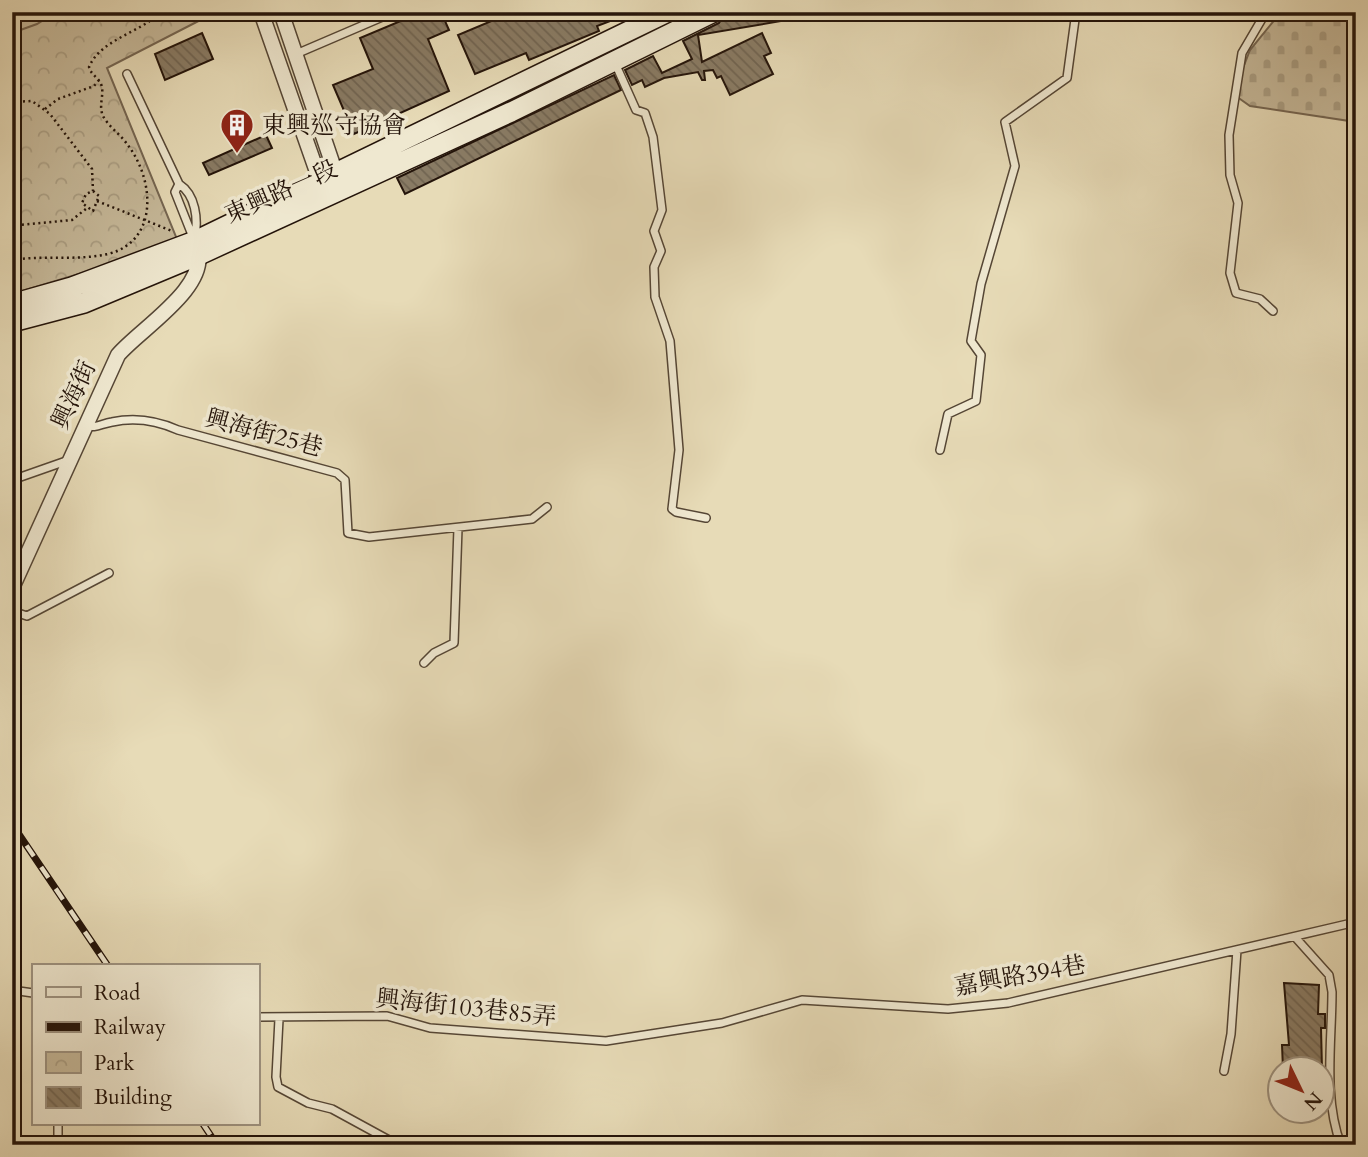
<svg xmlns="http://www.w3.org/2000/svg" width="1368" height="1157" font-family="Cardo,'Noto Serif TC',serif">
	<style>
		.cemetery { fill: url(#cemetery-stones); stroke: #756652; stroke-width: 2 }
		.park { fill: url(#park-crowns); stroke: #756652; stroke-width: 2 }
		.garden { fill: #c6b99a; stroke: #756652; stroke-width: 2 }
		.building { fill: url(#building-back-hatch); stroke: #24140a; stroke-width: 2 }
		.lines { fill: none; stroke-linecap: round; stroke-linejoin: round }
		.lane-casing { stroke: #554635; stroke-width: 10 }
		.street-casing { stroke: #554635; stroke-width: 17 }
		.secondary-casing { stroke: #24140a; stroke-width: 22 }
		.path { stroke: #24140a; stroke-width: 2.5; stroke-dasharray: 2 3.5; stroke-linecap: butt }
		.lane { stroke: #efe8d0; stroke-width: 7 }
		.street { stroke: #efe8d0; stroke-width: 14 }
		.secondary { stroke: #efe8d0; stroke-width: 19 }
		.rail-casing { stroke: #24140a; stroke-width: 7 }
		.rail { stroke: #efe8d0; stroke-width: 4.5; stroke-dasharray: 13; stroke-linecap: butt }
		.labels { text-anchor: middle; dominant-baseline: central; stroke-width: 7; stroke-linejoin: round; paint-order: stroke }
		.poi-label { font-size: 24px; fill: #24140a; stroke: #efe8d0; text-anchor: start }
		.street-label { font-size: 24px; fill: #24140a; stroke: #efe8d0 }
	</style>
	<defs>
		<pattern id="cemetery-stones" width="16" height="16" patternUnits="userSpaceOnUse" patternTransform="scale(1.75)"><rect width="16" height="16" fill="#c6b99a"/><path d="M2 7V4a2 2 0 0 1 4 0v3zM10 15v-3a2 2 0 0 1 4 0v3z" fill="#aa9e83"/></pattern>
		<pattern id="park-crowns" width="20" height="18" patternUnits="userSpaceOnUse" patternTransform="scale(1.75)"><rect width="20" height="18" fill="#c6b99a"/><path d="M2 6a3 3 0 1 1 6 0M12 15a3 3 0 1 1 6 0" fill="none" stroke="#aa9e83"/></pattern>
		<pattern id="building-back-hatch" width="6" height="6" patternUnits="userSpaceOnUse" patternTransform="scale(1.75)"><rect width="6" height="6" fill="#897b64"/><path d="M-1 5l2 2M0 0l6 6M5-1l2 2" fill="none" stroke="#706451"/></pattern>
	</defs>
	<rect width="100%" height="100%" fill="#e7dbb7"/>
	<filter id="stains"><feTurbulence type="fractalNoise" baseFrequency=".00286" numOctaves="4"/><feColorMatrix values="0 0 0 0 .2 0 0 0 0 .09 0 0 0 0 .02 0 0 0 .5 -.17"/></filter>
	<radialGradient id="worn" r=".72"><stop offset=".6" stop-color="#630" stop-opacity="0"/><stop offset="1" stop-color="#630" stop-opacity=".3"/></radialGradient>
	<path class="cemetery" d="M1281,12H1356V122L1250,106L1233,94L1250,50Z"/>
	<path class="park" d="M12,12H216L107,68L179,244L12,294Z"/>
	<path class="garden" d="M12,12H56L37,24L12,33Z"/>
	<path class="building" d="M422,12H441L449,30L428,39L449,91L354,134L333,85L373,69L360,38Z
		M491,12H631V13L597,26L599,31L529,60L526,53L475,74L458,35L494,20Z
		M726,12H799V18L698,35L702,62L762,33L771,53L764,56L773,74L730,95L721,76L717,78L713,70L704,71L705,80H702L698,72L664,78L645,87L642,80L632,85L625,70L653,56L662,73L692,59L683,41L719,23Z
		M202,33L213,59L165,80L155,54Z
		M614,75L621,90L405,194L397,178Z
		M266,135L272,148L209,175L203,163Z
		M1284,983L1319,985L1318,1014H1325V1028H1321L1322,1069H1283L1282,1045H1289Z"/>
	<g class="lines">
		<defs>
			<path id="lane" d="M1266,12L1242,53L1229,135L1230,175L1238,203L1230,273L1236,293L1260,299L1273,311
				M296,54L394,12
				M615,63L636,110L645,113L653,137L662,210L654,231L661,251L654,267L655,297L670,341L679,450L672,509L676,512L706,518
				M127,74L179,184C196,195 198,219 195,237
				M179,184L175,192L194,240
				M85,425C96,429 100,424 112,422C135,417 158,421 178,430L337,473L345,480L348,533L369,537L532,519L547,507
				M940,450L948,414L976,401L981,355L971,341L981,284L1015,166L1005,122L1067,78L1076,12
				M12,480L69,460
				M12,611L27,616L109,573
				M424,663L434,653L454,643L458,528
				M1295,937L1329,975L1332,992C1332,1042 1323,1098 1341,1145
				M12,990L33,993
				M257,1017L387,1016L430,1028L606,1041L722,1023L802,1000L948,1009L1008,1003L1356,922
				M279,1019L276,1077L278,1087L308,1103L332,1109L398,1145
				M1224,1071L1231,1034L1237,950
				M58,1124V1142L71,1145"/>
			<path id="street" d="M261,12L323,189
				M281,12L338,180
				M12,588L118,355C140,329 210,287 197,249"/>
			<path id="secondary" d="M12,304L72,287L195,241L668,12
				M12,322L84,303L199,255L511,112L714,12"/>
		</defs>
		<use href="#lane" class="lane-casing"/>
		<use href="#street" class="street-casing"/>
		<use href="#secondary" class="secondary-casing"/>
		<path class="path" d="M12,102L32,101L50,114L92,169L93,191
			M45,109L58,99L94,86L99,80
			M93,191L99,196L93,211L82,203L86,194Z
			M97,201L172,231
			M12,229L19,225L72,220L87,208
			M12,260C44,255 77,261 108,254C160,241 154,178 127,144C120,134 108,126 103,116C98,105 105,94 101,84C98,77 91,75 89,67C101,39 140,33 161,12"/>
		<use href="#lane" class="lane"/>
		<use href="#street" class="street"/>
		<use href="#secondary" class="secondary"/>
		<defs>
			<path id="rail" d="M12,824L108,966
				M203,1124L217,1145"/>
		</defs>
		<use href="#rail" class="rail-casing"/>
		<use href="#rail" class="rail"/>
	</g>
	<defs>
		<symbol id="building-pin" viewBox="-11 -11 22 30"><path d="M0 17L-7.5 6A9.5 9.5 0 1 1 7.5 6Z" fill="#8f2418" stroke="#efe8d0"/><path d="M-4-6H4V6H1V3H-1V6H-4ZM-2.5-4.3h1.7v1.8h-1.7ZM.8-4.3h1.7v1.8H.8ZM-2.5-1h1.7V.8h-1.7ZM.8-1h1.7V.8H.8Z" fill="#fff"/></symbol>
	</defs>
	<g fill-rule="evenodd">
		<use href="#building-pin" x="218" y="106" width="38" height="52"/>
	</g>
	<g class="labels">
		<g class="poi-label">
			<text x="262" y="125">東興巡守協會</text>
		</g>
		<g class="street-label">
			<text transform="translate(281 192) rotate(-24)">東興路一段</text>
			<text transform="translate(74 395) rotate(-65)">興海街</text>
			<text transform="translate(264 433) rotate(15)">興海街25巷</text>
			<text transform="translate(1020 976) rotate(-10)">嘉興路394巷</text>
			<text transform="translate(466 1008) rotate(6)">興海街103巷85弄</text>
		</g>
	</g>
	<rect width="1368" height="1157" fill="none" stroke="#e7dbb7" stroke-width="42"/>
	<rect x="14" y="14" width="1340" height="1129" fill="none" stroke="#24140a" stroke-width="3.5"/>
	<rect x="21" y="21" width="1326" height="1115" fill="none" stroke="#24140a" stroke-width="2"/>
	<rect x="32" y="964" width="228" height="161" fill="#efe8d0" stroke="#9e9381" stroke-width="2"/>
	<rect x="46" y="987" width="35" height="10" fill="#efe8d0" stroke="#9e9381" stroke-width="2"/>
	<text x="94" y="1000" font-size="21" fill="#24140a">Road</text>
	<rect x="46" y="1022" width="35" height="10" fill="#24140a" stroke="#9e9381" stroke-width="2"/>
	<text x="94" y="1034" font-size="21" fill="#24140a">Railway</text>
	<rect x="46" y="1052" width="35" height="21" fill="url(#park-crowns)" stroke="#9e9381" stroke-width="2"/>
	<text x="94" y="1070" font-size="21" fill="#24140a">Park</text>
	<rect x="46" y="1087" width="35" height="21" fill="url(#building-back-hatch)" stroke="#9e9381" stroke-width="2"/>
	<text x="94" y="1104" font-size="21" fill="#24140a">Building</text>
	<g transform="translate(1301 1090) rotate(133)"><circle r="33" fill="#efe8d0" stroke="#9e9381" stroke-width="2"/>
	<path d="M0-5L12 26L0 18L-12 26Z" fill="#8f2418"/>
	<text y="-10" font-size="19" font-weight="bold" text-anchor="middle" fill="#24140a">N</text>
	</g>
	<rect width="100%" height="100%" filter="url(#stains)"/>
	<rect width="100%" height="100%" fill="url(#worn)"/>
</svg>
